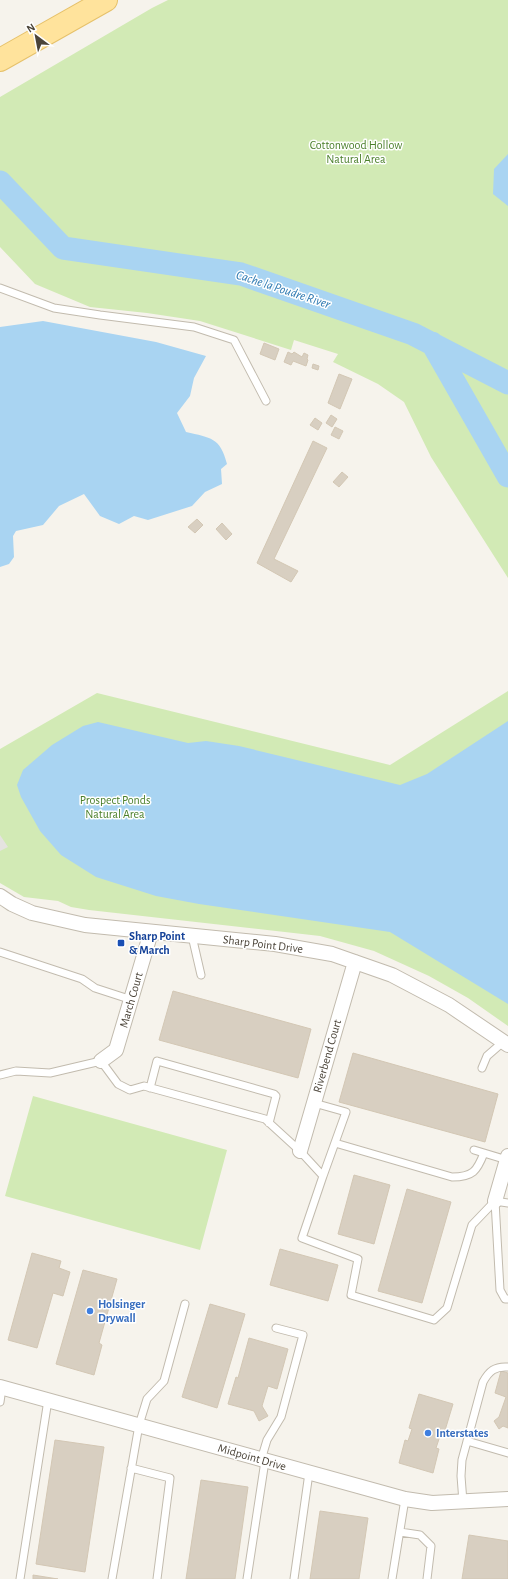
<svg xmlns="http://www.w3.org/2000/svg" width="508" height="1579" font-family="'Alegreya Sans',sans-serif">
	<style>
		.green { fill: #d2eab5 }
		.parking { fill: #e5e3e0 }
		.water { fill: #a9d4f2 }
		.lines { fill: none; stroke-linecap: round; stroke-linejoin: round }
		.river { stroke: #a9d4f2; stroke-width: 23 }
		.building { fill: #d8cfc1; stroke: #d3c7b4 }
		.service-casing { stroke: #c2bbae; stroke-width: 9 }
		.minor-casing { stroke: #c2bbae; stroke-width: 16 }
		.primary-casing { stroke: #e6c16a; stroke-width: 24 }
		.service { stroke: #fff; stroke-width: 7 }
		.minor { stroke: #fff; stroke-width: 14 }
		.primary { stroke: #ffe39c; stroke-width: 22 }
		.transit-dot { fill: #1a4fb4; stroke: #fff; stroke-width: 1.5 }
		.shop-dot { fill: #3f7fe0; stroke: #fff; stroke-width: 1.5 }
		.labels { text-anchor: middle; dominant-baseline: central; stroke-width: 3; stroke-linejoin: round; paint-order: stroke }
		.park-label { font-size: 12px; fill: #4a7f2a; stroke: #fff }
		.transit-label { font-size: 12px; font-weight: bold; fill: #164399; stroke: #fff; text-anchor: start }
		.street-label { font-size: 12px; fill: #4b4439; stroke: #fff }
		.shop-label { font-size: 12px; font-weight: bold; fill: #366cbe; stroke: #fff; text-anchor: start }
		.water-label { font-size: 13px; font-style: italic; fill: #2e7ab2; stroke: #fff }
	</style>
	<rect width="100%" height="100%" fill="#f6f3ec"/>
	<path class="green" d="M168,0H508V578L431,457L404,402L378,384L333,362L338,354L294,340L291,350L200,321L147,313L90,307L35,284L0,247V97L152,8Z
		M508,691V1026L468,998L429,976L374,951L320,936L89,910L71,907L58,901L24,897L0,883V749L97,693L390,765Z
		M33,1096L227,1150L200,1250L5,1196Z"/>
	<path class="parking" d="M0,835L8,847L0,851Z"/>
	<path class="water" d="M508,154V206L493,194L494,169Z
		M43,321L156,342L206,356L194,378L190,396L177,413L186,432C211,438 220,437 227,464L221,469L222,484L205,492L192,506L148,520L134,516L119,524L100,516L84,494L59,506L43,525L16,531L13,536L14,557L9,564L0,567V327Z
		M508,721V1004L390,932L199,904L156,896L96,877L61,855L40,831L21,797L17,785L23,770L52,745L83,726L98,722L188,743L206,741L239,746L400,785L427,774Z"/>
	<g class="lines">
		<path class="river" d="M0,182L63,248L241,274L413,334L508,383
			M432,343L508,476"/>
	</g>
	<path class="building" d="M264,343L279,349L275,360L260,354Z
		M288,352L292,354L294,352L302,357L304,353L308,355L307,359L308,360L306,366L293,361L291,365L284,362Z
		M313,364L319,366L318,370L312,368Z
		M339,374L352,379L340,409L328,403Z
		M331,415L337,419L332,427L326,423Z
		M315,418L322,423L318,430L310,425Z
		M335,427L343,431L339,439L331,435Z
		M313,441L327,448L274,559L298,571L291,582L257,563Z
		M342,472L348,477L339,487L333,482Z
		M197,519L203,525L195,533L188,527Z
		M222,523L232,534L226,540L216,529Z
		M173,991L311,1029L298,1078L159,1040Z
		M353,1053L498,1094L485,1142L339,1102Z
		M354,1175L390,1185L374,1244L338,1234Z
		M407,1189L451,1202L422,1303L378,1291Z
		M280,1249L338,1265L328,1301L270,1285Z
		M32,1253L61,1261L59,1268L70,1272L63,1296L53,1293L37,1348L8,1340Z
		M83,1270L117,1279L99,1343L102,1345L94,1375L56,1364Z
		M210,1304L245,1314L217,1408L182,1397Z
		M249,1338L288,1349L277,1389L268,1386L262,1406L268,1416L259,1421L254,1411L228,1404L236,1377L238,1378Z
		M501,1371L508,1373V1428L503,1426L499,1429L494,1421L499,1417L506,1397L495,1393Z
		M419,1394L453,1404L443,1437L440,1436L436,1448L439,1449L433,1473L399,1463L405,1440L408,1441L412,1429L409,1428Z
		M55,1440L104,1447L85,1572L36,1564Z
		M201,1480L248,1487L235,1579H186Z
		M320,1511L368,1518L359,1579H310Z
		M469,1535L508,1541V1579H462Z
		M33,1575L58,1579H33Z"/>
	<g class="lines">
		<defs>
			<path id="service" d="M0,288L54,308L100,315L194,327L234,340L266,401
				M192,936L201,975
				M0,952L82,979L95,988L132,1000
				M482,1068L487,1056L503,1042
				M0,1075L16,1071L50,1073L101,1061L118,1084L130,1090L144,1086L265,1119L300,1151L323,1176L302,1238L358,1259L351,1295L434,1320L447,1308L472,1225L495,1201
				M150,1088L157,1061L274,1094L276,1096L269,1123
				M314,1103L346,1112L323,1176
				M335,1143L452,1177C473,1177 477,1171 484,1153
				M474,1150L507,1160
				M495,1201L500,1290L505,1299H508
				M495,1201L508,1203
				M0,1402L2,1388
				M467,1441L508,1453
				M261,1460L267,1440L281,1417L303,1335L276,1328
				M131,1468L170,1478L157,1579
				M463,1502L461,1476L462,1460L483,1382C489,1371 495,1366 508,1367
				M400,1532L420,1535L431,1546L427,1579
				M20,1579L48,1400
				M112,1579L139,1425L147,1399L164,1381L185,1304
				M247,1579L265,1461
				M294,1579L309,1473
				M392,1579L405,1499"/>
			<path id="minor" d="M0,896L12,904L32,913L85,925L275,944L332,954L392,975L449,1005L508,1045
				M101,1061L116,1050L151,932
				M300,1151L355,962
				M495,1201L508,1156
				M0,1387L405,1499L432,1503L508,1499"/>
			<path id="primary" d="M0,60L106,0"/>
		</defs>
		<use href="#service" class="service-casing"/>
		<use href="#minor" class="minor-casing"/>
		<use href="#primary" class="primary-casing"/>
		<use href="#service" class="service"/>
		<use href="#minor" class="minor"/>
		<use href="#primary" class="primary"/>
	</g>
	<rect class="transit-dot" x="117" y="939" width="8" height="8" rx="2"/>
	<g class="shop-dot">
		<circle cx="90" cy="1311" r="4"/>
		<circle cx="428" cy="1433" r="4"/>
	</g>
	<g class="labels">
		<g class="park-label">
			<text x="356" y="145">Cottonwood Hollow<tspan x="356" dy="14">Natural Area</tspan></text>
			<text x="115" y="800">Prospect Ponds<tspan x="115" dy="14">Natural Area</tspan></text>
		</g>
		<g class="transit-label">
			<text x="129" y="936">Sharp Point<tspan x="129" dy="14">&amp; March</tspan></text>
		</g>
		<g class="street-label">
			<text transform="translate(263 944) rotate(7)">Sharp Point Drive</text>
			<text transform="translate(131 1000) rotate(-74)">March Court</text>
			<text transform="translate(327 1056) rotate(-74)">Riverbend Court</text>
			<text transform="translate(252 1457) rotate(16)">Midpoint Drive</text>
		</g>
		<g class="shop-label">
			<text x="98" y="1304">Holsinger<tspan x="98" dy="14">Drywall</tspan></text>
			<text x="436" y="1433">Interstates</text>
		</g>
		<g class="water-label">
			<text transform="translate(283 290) rotate(18)">Cache la Poudre River</text>
		</g>
	</g>
	<g transform="translate(36 36) rotate(328)" stroke="#ffffff" stroke-width="3" paint-order="stroke">
	<path d="M0-3L7 15L0 10L-7 15Z" fill="#4b4439"/>
	<text y="-6" font-size="11" font-weight="bold" text-anchor="middle" fill="#4b4439">N</text>
	</g>
</svg>
